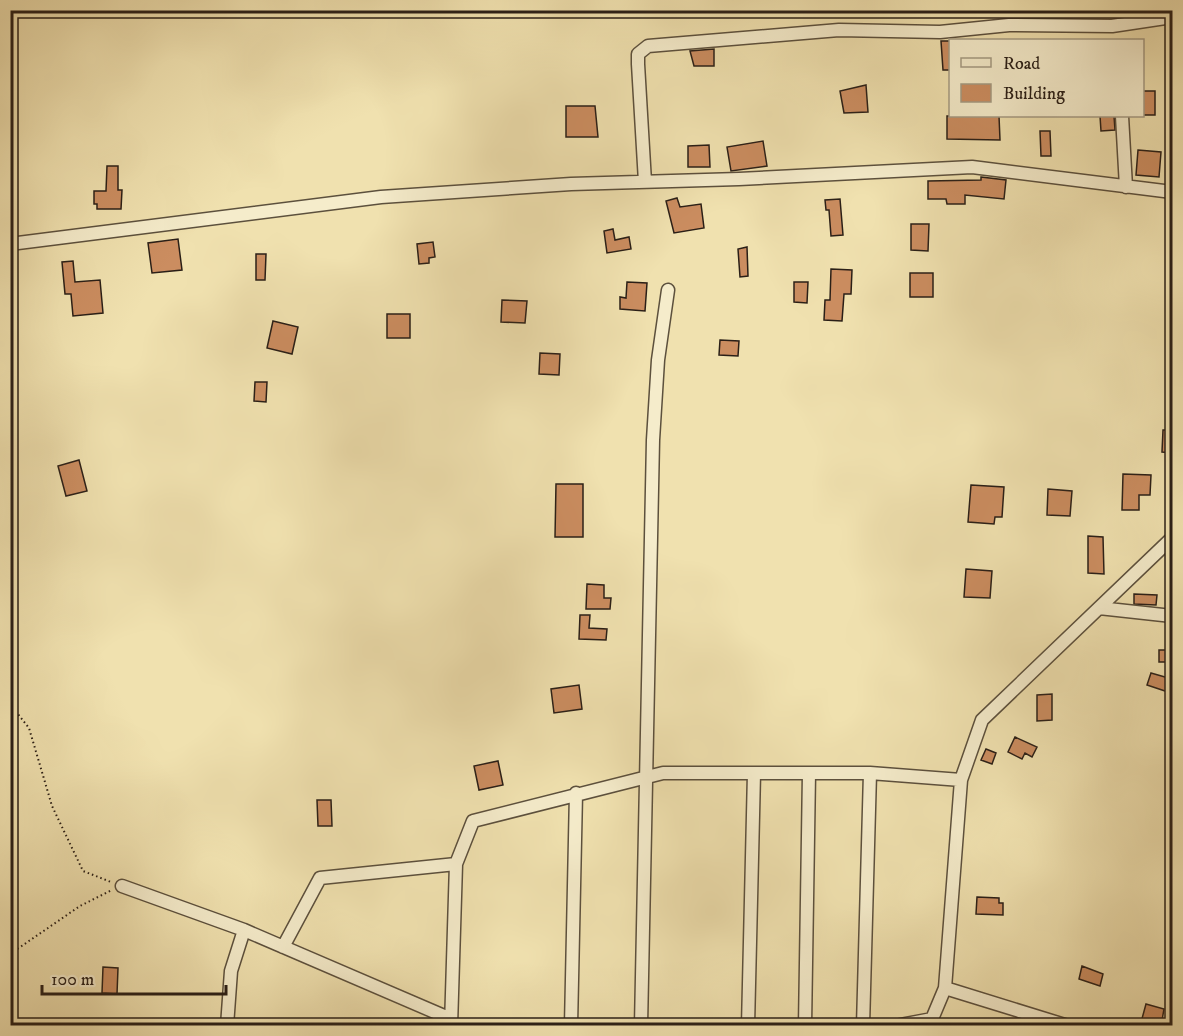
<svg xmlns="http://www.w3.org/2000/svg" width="1183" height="1036" font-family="'IM FELL DW Pica',serif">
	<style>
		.building { fill: #cb8d60; stroke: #2a1f17; stroke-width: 1.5 }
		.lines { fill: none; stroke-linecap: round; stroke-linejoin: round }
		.minor-casing { stroke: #5c503d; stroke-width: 15 }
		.path { stroke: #2a1f17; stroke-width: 2; stroke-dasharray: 1.5 3; stroke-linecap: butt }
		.minor { stroke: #f5eccb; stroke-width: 12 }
	</style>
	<rect width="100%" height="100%" fill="#f0e1af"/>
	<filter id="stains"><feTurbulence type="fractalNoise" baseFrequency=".00333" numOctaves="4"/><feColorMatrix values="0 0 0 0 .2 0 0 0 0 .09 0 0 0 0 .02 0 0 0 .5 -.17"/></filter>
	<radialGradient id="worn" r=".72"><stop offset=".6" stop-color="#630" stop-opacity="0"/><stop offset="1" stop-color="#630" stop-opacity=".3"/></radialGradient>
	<path class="building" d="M941,41H951V70H943Z
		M714,49V66H694L690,51Z
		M866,85L868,112L844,113L840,91Z
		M1143,91H1155V115H1143Z
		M566,106H595L598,137H566Z
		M947,116H999L1000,140L947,139Z
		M1100,116H1114L1115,130L1101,131Z
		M1040,131H1050L1051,156H1041Z
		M763,141L767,166L731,171L727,147Z
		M709,145L710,167H688V146Z
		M1138,150L1161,152L1159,177L1136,175Z
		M107,166H118V190H122L121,209H97V204H94V191H106Z
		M981,177L1006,180L1004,199L965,195V204H947L946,199H928V181L981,180Z
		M677,198L680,207L701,204L704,228L674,233L666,201Z
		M840,199L843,235L831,236L829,210H826L825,200Z
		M911,224H929L928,251L911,250Z
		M613,229L615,240L629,237L631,249L607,253L604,231Z
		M178,239L182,270L152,273L148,243Z
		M433,242L435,257L429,258V263L419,264L417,244Z
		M747,247L748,276L740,277L738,249Z
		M256,254H266L265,280H256Z
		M73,261L75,282L100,280L103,313L73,316L71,294H65L62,262Z
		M831,269L852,270L851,294H844L842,321L824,320L825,300H830Z
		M910,273H933V297H910Z
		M627,282L647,283L645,311L620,309V297L626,298Z
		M794,282H808L807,303L794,302Z
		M502,300L527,301L525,323L501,322Z
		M387,314H410V338H387Z
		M273,321L298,327L292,354L267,348Z
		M720,340L739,341L738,356L719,355Z
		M540,353L560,354L559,375L539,374Z
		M255,382H267L266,402L254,401Z
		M1163,430H1173V453L1162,452Z
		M79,460L87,491L66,496L58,466Z
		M1123,474L1151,475L1150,495H1139V510H1122Z
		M556,484H583V537H555Z
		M971,485L1004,487L1002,517H995L994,524L968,522Z
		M1048,489L1072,491L1070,516L1047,515Z
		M1088,536L1103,537L1104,574L1088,573Z
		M966,569L992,571L990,598L964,597Z
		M587,584L604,585V598H611L610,609H586Z
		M1134,594L1157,595L1156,605L1134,604Z
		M580,615H590L589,628L607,629L606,640L579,639Z
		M1159,650H1173V662H1159Z
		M1151,673L1172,679L1168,692L1147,685Z
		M579,685L582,709L554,713L551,689Z
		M1052,694V720L1037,721V695Z
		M1015,737L1037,747L1032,757L1025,753L1022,759L1008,752Z
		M986,749L996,753L992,764L981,760Z
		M498,761L503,785L479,790L474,766Z
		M317,800H331L332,826H318Z
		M977,897L999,898V903H1003V915L976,914Z
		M1082,966L1103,974L1100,986L1079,979Z
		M103,967L118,968L117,994L102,993Z
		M1146,1004L1164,1009L1161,1026H1140Z"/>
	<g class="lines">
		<defs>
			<path id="minor" d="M1122,116L1126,187
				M645,182L638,64V54L648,46L839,30L940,32L1009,25L1112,26L1172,17
				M10,244L381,197L571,184L739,179L972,167L1172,192
				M1099,608L1172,616
				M122,886L244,930L451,1019
				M283,947L320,878L456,864
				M945,988L1068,1026
				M641,1024L668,1026
				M227,1026L231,971L244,930
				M451,1026L456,864L473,821L663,773H870L961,780
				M571,1026L576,793
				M641,1026L653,440L658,360L668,290
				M748,1026L754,773
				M805,1026L809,773
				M863,1026L870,773
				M895,1026L932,1019L945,988L961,780L982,720L1172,538"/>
		</defs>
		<use href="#minor" class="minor-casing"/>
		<path class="path" d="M10,704L29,728L52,806L83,871L111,882
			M10,954L80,906L112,890"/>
		<use href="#minor" class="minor"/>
	</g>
	<rect width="1183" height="1036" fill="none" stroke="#f0e1af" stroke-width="36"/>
	<rect x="12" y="12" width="1159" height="1012" fill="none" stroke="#2a1f17" stroke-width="3"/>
	<rect x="18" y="18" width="1147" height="1000" fill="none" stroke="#2a1f17" stroke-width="1.5"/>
	<rect x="949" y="39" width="195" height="78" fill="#f5eccb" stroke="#a49a83" stroke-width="1.5"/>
	<rect x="961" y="58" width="30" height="9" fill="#f5eccb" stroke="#a49a83" stroke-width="1.5"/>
	<text x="1003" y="69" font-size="18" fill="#2a1f17">Road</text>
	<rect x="961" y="84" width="30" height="18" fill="#cb8d60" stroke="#a49a83" stroke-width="1.5"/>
	<text x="1003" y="99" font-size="18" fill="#2a1f17">Building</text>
	<path d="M42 985v9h184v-9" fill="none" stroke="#2a1f17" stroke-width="3"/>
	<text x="51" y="985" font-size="18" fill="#2a1f17" stroke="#f5eccb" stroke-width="4.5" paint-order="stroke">100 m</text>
	<rect width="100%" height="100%" filter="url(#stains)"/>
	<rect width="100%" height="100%" fill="url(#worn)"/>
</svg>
